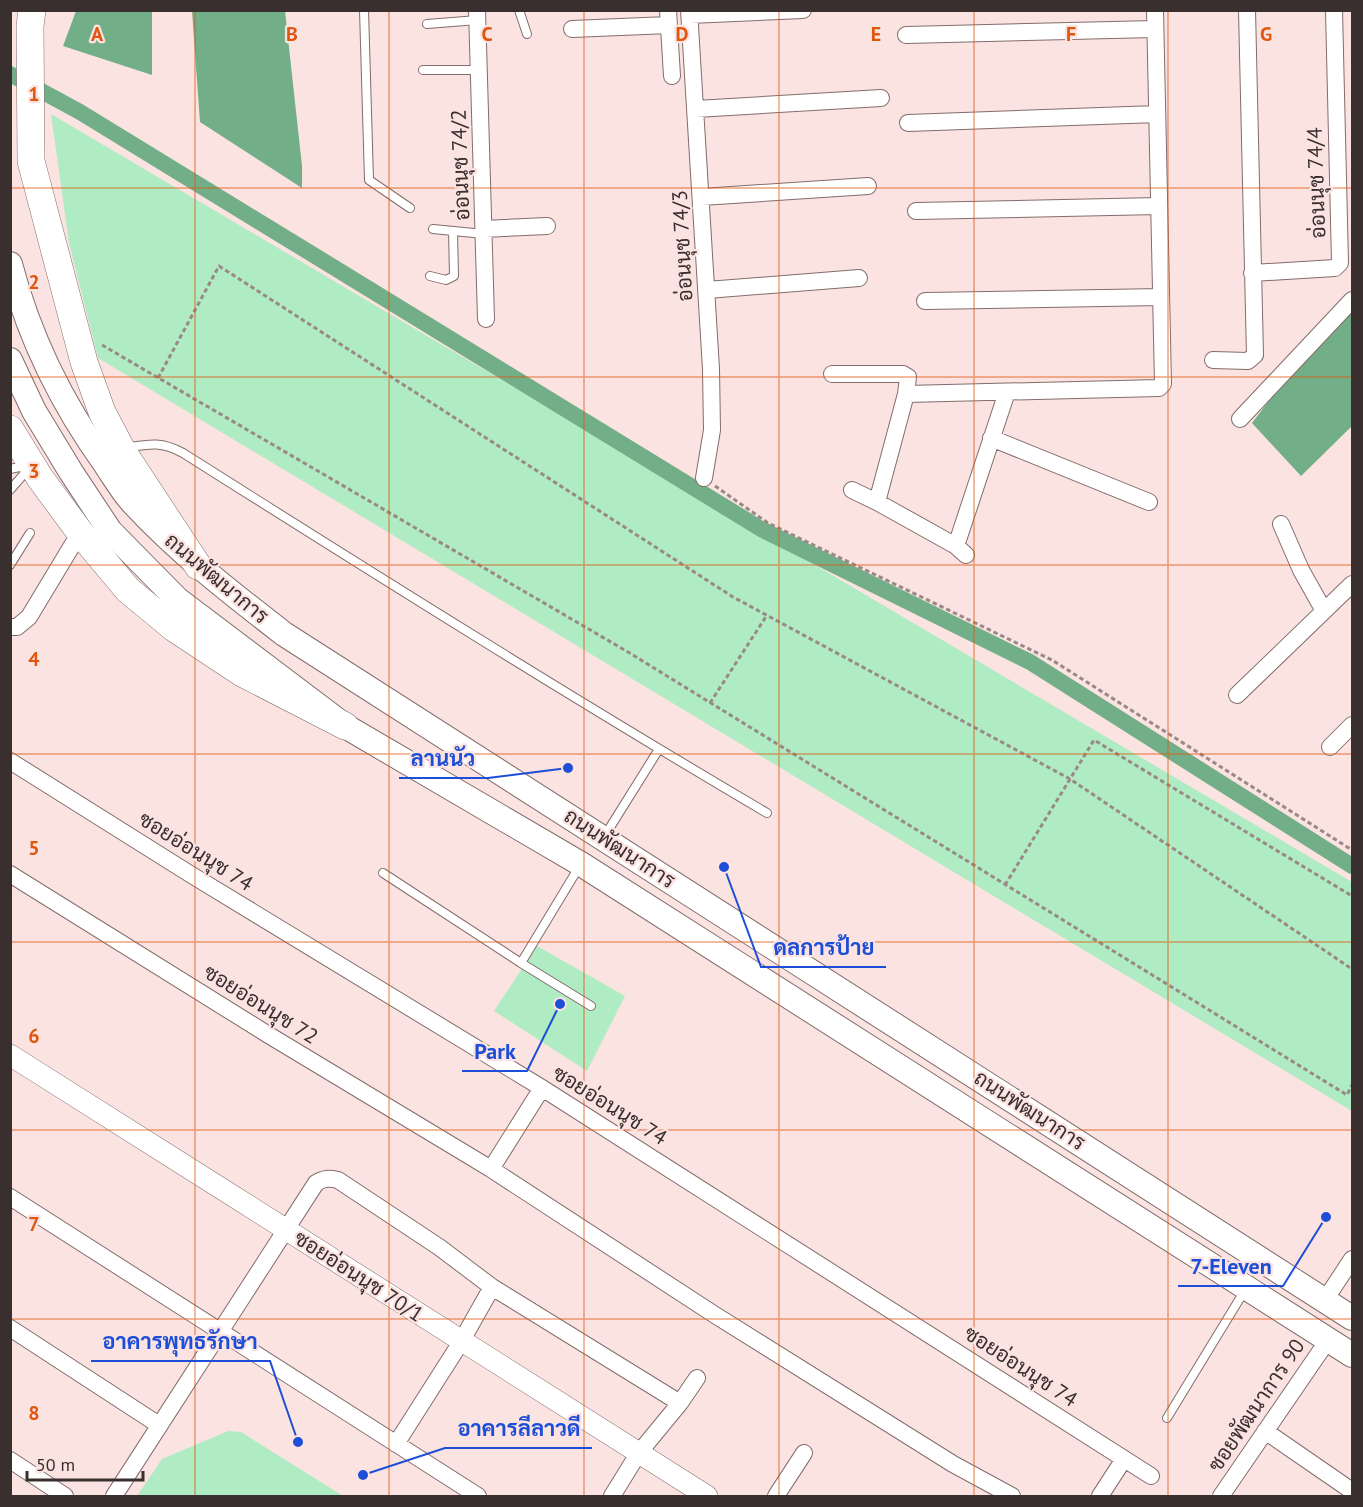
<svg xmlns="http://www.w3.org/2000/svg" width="1363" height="1507" font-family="'PT Sans',Sarabun,sans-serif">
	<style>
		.green { fill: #afebc3 }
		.water { fill: #72ae87 }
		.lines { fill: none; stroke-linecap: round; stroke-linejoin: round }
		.canal { stroke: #72ae87; stroke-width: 16 }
		.service-casing { stroke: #826d6b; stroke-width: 10 }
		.minor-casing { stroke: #826d6b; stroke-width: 18 }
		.tertiary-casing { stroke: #826d6b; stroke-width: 22 }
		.secondary-casing { stroke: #826d6b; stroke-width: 26 }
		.primary-casing { stroke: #826d6b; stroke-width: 28 }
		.path { stroke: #998987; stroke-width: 3; stroke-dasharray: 4.5 3; stroke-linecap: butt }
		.service { stroke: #fff; stroke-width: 8 }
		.minor { stroke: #fff; stroke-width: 16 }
		.tertiary { stroke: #fff; stroke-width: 21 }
		.secondary { stroke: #fff; stroke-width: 24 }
		.primary { stroke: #fff; stroke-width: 27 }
		.grid { fill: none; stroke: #df570e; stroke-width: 1.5; stroke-opacity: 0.55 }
		.labels { text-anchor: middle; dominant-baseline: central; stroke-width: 4.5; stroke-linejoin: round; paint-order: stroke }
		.street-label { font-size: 21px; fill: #382f2e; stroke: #fbe3e1 }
		.grid-label { font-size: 20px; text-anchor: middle; font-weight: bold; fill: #df570e; stroke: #fbe3e1; stroke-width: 4.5; stroke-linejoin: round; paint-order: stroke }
		.leader { fill: none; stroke: #1d4ed8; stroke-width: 2 }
		.callout-dot { fill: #1d4ed8; stroke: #fbe3e1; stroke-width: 2 }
		.callout-label { font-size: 22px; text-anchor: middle; font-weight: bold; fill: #1d4ed8; stroke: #fbe3e1; stroke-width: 4.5; stroke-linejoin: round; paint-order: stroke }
	</style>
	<rect width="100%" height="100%" fill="#fbe3e1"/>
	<path class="green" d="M51,114L1352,882V1111L98,358L69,243Z
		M537,946L625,996L587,1071L494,1011Z
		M228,1431L241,1432L343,1496H137L162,1459Z"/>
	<path class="water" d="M76,11H152V75L63,46Z
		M192,11H285L302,166V188L200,122Z
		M1352,305V426L1301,476L1252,423L1306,352Z"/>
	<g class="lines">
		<path class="canal" d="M10,74L80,112L761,529L1030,662L1352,866"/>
		<defs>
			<path id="service" d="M364,10L369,180L410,208
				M519,10L527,34
				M427,24L478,20
				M423,70H479
				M433,229L484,234
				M430,276L446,280L454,276L453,231
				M125,448C149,444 161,441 183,453C376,575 570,697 767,813
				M10,469L29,465
				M10,490L30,467
				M10,565L30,533
				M604,837L659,749
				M383,873L521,963L591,1006
				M521,963L579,867
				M1167,1418L1245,1290"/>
			<path id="minor" d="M477,10L486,319
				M668,10L672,76
				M689,10L711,369L712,430L704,478
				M690,15L803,10
				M572,29L669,25
				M906,35L1155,29
				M696,109L881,98
				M908,123L1157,114
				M702,197L868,186
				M916,211L1158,206
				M484,229L547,226
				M1252,273L1335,268L1340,263L1334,10
				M707,290L859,278
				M925,301L1161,297
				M1213,360L1248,361L1255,355L1247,10
				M832,374H903L908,377L906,394L877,502
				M906,394L1159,388L1163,384L1155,10
				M1240,419L1352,300
				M991,438L1149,502
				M852,490L877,502L956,546L966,555
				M1281,524L1301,570L1324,611
				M956,546L1007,392
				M10,627H17L29,617L73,544L82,535
				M1237,695L1352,584
				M1330,747L1352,725
				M10,761L190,874L542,1088L1151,1476
				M10,874L267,1034L491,1169L715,1315L953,1464L1012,1496
				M491,1169L542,1088
				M10,1197L478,1496
				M1325,1300L1352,1259
				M10,1328L159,1425
				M1265,1431L1352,1491
				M396,1444L461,1342L492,1287
				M10,1460L65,1496
				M114,1496L316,1183C324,1178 329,1178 338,1180L439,1247L492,1287L680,1403
				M612,1496L638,1454L680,1403L697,1378
				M776,1496L804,1453
				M1100,1496L1124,1459
				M1221,1496L1328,1340"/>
			<path id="tertiary" d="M10,1055C243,1201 474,1351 707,1496"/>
			<path id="secondary" d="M10,264C29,337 62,404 106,465C114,477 122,491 132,502C178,552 231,593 284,634L1352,1318
				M10,360L34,411L71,472L110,531L177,599L345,726L581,864L1352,1355"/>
			<path id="primary" d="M32,10L30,26L31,161L84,362L102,412L123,452L198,566
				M10,429L40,478L82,535L128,590L174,628L242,673L345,726"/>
		</defs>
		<use href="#service" class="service-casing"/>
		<use href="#minor" class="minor-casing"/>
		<use href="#tertiary" class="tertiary-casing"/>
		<use href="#secondary" class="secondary-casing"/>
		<use href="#primary" class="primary-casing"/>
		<path class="path" d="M102,345L628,652L1347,1095L1352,1085
			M158,378L219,266L733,597L1070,779L1352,969
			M715,486L768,523L1052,660L1352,850
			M710,703L767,615
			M1005,885L1094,740L1352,896"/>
		<use href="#service" class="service"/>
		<use href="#minor" class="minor"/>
		<use href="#tertiary" class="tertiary"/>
		<use href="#secondary" class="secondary"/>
		<use href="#primary" class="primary"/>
	</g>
	<path class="grid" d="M195,10V1496M389,10V1496M584,10V1496M779,10V1496M974,10V1496M1168,10V1496M10,188H1352M10,377H1352M10,565H1352M10,754H1352M10,942H1352M10,1130H1352M10,1319H1352"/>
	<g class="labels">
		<g class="street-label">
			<text transform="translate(460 165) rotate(-92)">อ่อนนุช 74/2</text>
			<text transform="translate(1316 183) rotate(-92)">อ่อนนุช 74/4</text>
			<text transform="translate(682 246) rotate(-93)">อ่อนนุช 74/3</text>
			<text transform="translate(217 578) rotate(40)">ถนนพัฒนาการ</text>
			<text transform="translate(620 848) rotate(33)">ถนนพัฒนาการ</text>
			<text transform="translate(196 851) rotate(32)">ซอยอ่อนนุช 74</text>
			<text transform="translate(261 1004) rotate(32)">ซอยอ่อนนุช 72</text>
			<text transform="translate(610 1105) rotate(32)">ซอยอ่อนนุช 74</text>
			<text transform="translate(1030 1110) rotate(33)">ถนนพัฒนาการ</text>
			<text transform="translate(359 1276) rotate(33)">ซอยอ่อนนุช 70/1</text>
			<text transform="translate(1021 1366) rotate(33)">ซอยอ่อนนุช 74</text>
			<text transform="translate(1256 1405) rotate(-56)">ซอยพัฒนาการ 90</text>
		</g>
	</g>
	<g class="grid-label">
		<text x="97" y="41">A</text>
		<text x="292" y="41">B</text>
		<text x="487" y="41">C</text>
		<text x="682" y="41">D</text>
		<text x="876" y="41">E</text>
		<text x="1071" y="41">F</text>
		<text x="1266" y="41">G</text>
		<text x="34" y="101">1</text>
		<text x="34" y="289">2</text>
		<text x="34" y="478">3</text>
		<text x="34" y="666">4</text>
		<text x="34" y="855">5</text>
		<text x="34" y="1043">6</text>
		<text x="34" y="1231">7</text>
		<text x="34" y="1420">8</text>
	</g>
	<path class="leader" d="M568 768L488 778H399M724 867L761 967H886M560 1004L527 1071H462M1326 1217L1283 1286H1178M298 1442L270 1361H91M363 1475L445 1448H592"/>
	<g class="callout-dot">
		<circle cx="568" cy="768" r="6"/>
		<circle cx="724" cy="867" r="6"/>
		<circle cx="560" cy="1004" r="6"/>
		<circle cx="1326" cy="1217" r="6"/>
		<circle cx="298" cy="1442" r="6"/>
		<circle cx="363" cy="1475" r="6"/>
	</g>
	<g class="callout-label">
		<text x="443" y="766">ลานนัว</text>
		<text x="824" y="955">ดลการป้าย</text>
		<text x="495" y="1059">Park</text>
		<text x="1231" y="1274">7-Eleven</text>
		<text x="180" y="1349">อาคารพุทธรักษา</text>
		<text x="519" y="1436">อาคารลีลาวดี</text>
	</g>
	<rect width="1363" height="1507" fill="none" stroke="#382f2e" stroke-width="24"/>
	<path d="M27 1471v9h116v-9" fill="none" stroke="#382f2e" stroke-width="3"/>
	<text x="36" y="1471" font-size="18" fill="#382f2e" stroke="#fbe3e1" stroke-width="4.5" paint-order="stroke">50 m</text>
</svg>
